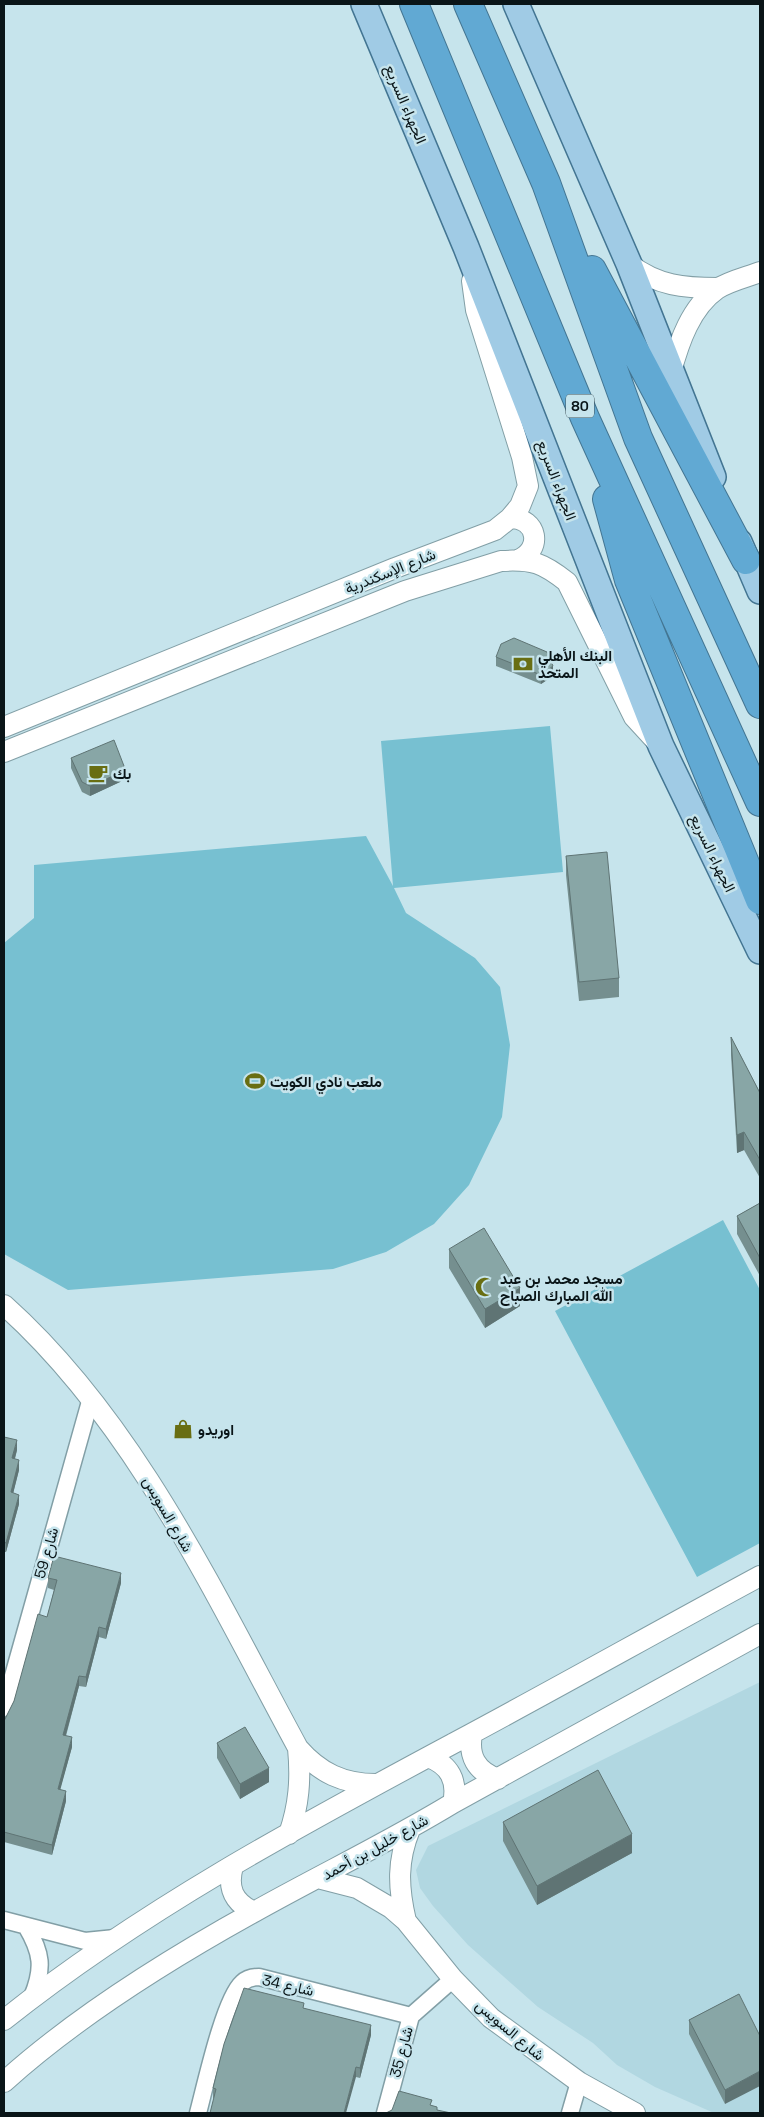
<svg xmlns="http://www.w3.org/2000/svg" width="764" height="2117" font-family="'Space Grotesk',Vazirmatn,sans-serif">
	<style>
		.built { fill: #b1d7e1 }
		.green { fill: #77c0d1 }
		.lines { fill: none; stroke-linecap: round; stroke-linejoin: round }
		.minor-casing { stroke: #829fa6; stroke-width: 19 }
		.tertiary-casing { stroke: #829fa6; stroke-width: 22 }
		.primary-casing { stroke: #437592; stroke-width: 28 }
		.motorway-casing { stroke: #437592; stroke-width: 30 }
		.minor { stroke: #fff; stroke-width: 16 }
		.tertiary { stroke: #fff; stroke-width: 20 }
		.primary { stroke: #a0cbe5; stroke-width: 25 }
		.motorway { stroke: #61a9d3; stroke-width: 28 }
		.wall { fill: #758f8f }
		.shaded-wall { fill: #5f7474 }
		.building { fill: #88a6a6; stroke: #5f7474 }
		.labels { text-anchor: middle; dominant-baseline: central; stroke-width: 5; stroke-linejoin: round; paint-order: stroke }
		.shield { fill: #c6e4ec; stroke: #425358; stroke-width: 1 }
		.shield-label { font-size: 14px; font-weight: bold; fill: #0a1518 }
		.street-label { font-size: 15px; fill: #0a1518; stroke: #c6e4ec }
		.poi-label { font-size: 15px; font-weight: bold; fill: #0a1518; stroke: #c6e4ec; text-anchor: start }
	</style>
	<rect width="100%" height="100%" fill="#c6e4ec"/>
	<path class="built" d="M760,1682V2113H714L655,2087L617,2065L593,2043L538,2007L468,1945L433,1906L420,1888L416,1870L428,1846Z"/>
	<path class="green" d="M550,726L563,872L394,888L406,913L475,958L500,987L510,1045L502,1117L469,1185L434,1224L386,1252L333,1269L68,1290L4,1254V943L34,918V865L366,836L393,886L381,741Z
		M723,1220L760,1290V1543L697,1577L555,1311Z"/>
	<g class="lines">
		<defs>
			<path id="minor" d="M4,1708L91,1398
				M4,1920L85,1941L115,1938
				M26,1926C42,1953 44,1968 32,1997
				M198,2113C205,2087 224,1999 242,1983C247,1978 253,1977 259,1977L411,2016
				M385,2113L411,2016L453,1979
				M570,2113L579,2082"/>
			<path id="tertiary" d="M629,264C658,286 684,288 718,288
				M671,372C679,342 691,307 717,289C729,281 747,277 760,272
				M510,518C538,518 543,550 518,560
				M4,727L395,568L495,530L510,518L520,506L528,486L522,457L476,310L472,281
				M4,752L405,591L501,561C533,559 543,563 567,582L634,717L656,741
				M4,1305C135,1422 215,1595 298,1748C320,1773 343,1784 376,1784
				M472,1734C468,1756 476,1771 498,1779
				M428,1757C450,1765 458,1781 453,1803
				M289,1834C299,1805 301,1779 298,1748
				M233,1866C227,1888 233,1902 254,1912
				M318,1878L357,1888L391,1908L406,1921L453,1979L491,2018L579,2082L635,2113
				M406,1921C398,1887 397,1861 410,1829
				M4,2020C142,1910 299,1826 454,1743C557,1688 658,1631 760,1576
				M4,2082C76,2017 169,1959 254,1912C320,1875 389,1842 453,1803L760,1634"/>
			<path id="primary" d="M364,4L466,247L661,746L760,951
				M516,4L629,264L713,477
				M739,542L760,591"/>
			<path id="motorway" d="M414,4L585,418L760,802
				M468,4L546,183L638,438L760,704
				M592,270L746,560
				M607,499L629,580L760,900"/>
		</defs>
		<use href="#minor" class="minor-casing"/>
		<use href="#tertiary" class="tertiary-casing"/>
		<use href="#primary" class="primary-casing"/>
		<use href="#motorway" class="motorway-casing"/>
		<use href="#minor" class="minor"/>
		<use href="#tertiary" class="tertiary"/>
		<use href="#primary" class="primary"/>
		<use href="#motorway" class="motorway"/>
	</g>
	<path class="wall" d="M496,657L553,676L541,684L496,666Z
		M71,758L124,776L120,782L90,796L82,792L71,768Z
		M566,856L619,978V997L579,1001L566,875Z
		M731,1037L760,1093V1178L744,1150L737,1153L731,1055Z
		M760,1203V1276L737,1234V1216Z
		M449,1249L520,1306L485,1328L449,1268Z
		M4,1437L17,1450L15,1459L19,1470L13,1493L19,1504L6,1552H4V1554Z
		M48,1578L121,1583L106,1639L99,1637L86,1687L79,1686L66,1736L72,1747L60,1789L66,1801L52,1855L4,1842V1721L14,1701L47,1617L54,1590L48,1588Z
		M217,1743L269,1782L240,1799L217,1758Z
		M503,1822L632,1853L537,1905L503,1841Z
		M739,1994L725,2104L689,2034V2020Z
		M304,2008L371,2035L360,2078L356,2077L213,2098V2088Z"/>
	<path class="shaded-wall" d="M553,666V676L541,684V675Z
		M124,766V776L120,782L90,796V786Z
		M744,1132V1150L737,1153V1135Z
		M520,1288V1306L485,1328V1309Z
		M17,1440V1450L12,1468V1458Z
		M19,1460V1470L11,1502V1492Z
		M19,1495V1504L6,1552V1543Z
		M121,1573V1583L106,1639V1629Z
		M99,1627V1637L86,1687V1677Z
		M79,1676V1686L63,1745V1735Z
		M72,1737V1747L58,1798V1789Z
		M269,1768V1782L240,1799V1784Z
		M66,1791V1801L52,1855V1845Z
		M632,1834V1853L537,1905V1886Z
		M371,2025V2035L360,2078V2068Z
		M356,2067V2077L346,2113H344Z
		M760,2071V2086L725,2104V2090Z"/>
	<path class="building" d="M514,638L547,652L553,666L541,675L496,657L501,644Z
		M114,740L124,766L120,773L90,786L82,782L71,758Z
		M607,852L619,978L579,982L566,856Z
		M731,1037L760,1093V1160L744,1132L737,1135Z
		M760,1203V1258L737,1216Z
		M484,1228L520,1288L485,1309L449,1249Z
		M4,1437L17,1440L12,1458L19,1460L11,1492L19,1495L6,1543L4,1542V1544Z
		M54,1556L121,1573L106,1629L99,1627L86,1677L79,1676L63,1735L72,1737L58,1789L66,1791L52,1845L4,1832V1721L14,1701L38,1614L47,1617L57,1580L48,1578Z
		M245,1727L269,1768L240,1784L217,1743Z
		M598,1770L632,1834L537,1886L503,1822Z
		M244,1988L304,2003L303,2008L371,2025L360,2068L356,2067L344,2113H210L216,2089L213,2088L224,2044Z
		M739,1994L760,2036V2071L725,2090L689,2020Z
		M399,2091L432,2100L430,2105L437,2107V2110L451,2113H386L392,2110Z"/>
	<defs>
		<symbol id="bank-bare" viewBox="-9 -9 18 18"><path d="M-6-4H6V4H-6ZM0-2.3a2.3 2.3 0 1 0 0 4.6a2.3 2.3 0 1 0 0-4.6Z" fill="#696e12" stroke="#c6e4ec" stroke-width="2.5" paint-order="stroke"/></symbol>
		<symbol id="cafe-bare" viewBox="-9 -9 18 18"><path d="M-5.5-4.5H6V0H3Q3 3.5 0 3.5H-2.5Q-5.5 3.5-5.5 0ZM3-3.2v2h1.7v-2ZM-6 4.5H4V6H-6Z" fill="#696e12" stroke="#c6e4ec" stroke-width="2.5" paint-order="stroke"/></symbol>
		<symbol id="stadium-bare" viewBox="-9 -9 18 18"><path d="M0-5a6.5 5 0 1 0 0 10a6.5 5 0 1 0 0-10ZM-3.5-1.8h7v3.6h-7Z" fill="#696e12" stroke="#c6e4ec" stroke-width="2.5" paint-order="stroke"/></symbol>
		<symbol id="mosque-bare" viewBox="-9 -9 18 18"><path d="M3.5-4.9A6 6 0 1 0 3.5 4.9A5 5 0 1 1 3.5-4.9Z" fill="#696e12" stroke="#c6e4ec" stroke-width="2.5" paint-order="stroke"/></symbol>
		<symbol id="shop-bare" viewBox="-9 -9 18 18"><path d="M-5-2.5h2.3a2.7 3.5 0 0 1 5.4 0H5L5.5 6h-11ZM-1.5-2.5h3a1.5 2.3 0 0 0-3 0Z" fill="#696e12" stroke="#c6e4ec" stroke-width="2.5" paint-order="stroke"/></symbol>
	</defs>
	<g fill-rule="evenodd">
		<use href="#bank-bare" x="509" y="650" width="28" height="28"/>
		<use href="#cafe-bare" x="84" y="759" width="28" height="28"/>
		<use href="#stadium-bare" x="241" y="1067" width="28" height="28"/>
		<use href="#mosque-bare" x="471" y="1273" width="28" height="28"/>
		<use href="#shop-bare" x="169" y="1415" width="28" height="28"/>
	</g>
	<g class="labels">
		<rect class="shield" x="566" y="394.5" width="28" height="23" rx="4"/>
		<g class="shield-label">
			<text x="580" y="406">80</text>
		</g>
		<g class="street-label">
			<text transform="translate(406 104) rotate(67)">الجهراء السريع</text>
			<text transform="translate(557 480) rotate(69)">الجهراء السريع</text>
			<text transform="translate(390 571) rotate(-22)">شارع الإسكندرية</text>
			<text transform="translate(713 853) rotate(64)">الجهراء السريع</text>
			<text transform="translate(168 1514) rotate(60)">شارع السويس</text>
			<text transform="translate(46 1553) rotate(-74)">شارع 59</text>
			<text transform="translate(375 1847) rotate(-29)">شارع خليل بن أحمد</text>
			<text transform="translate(288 1985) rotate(13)">شارع 34</text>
			<text transform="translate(510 2030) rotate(40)">شارع السويس</text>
			<text transform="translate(401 2052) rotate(-75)">شارع 35</text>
		</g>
		<g class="poi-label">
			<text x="538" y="655">البنك الأهلي<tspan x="538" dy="17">المتحد</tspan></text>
			<text x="113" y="773">بك</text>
			<text x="270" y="1081">ملعب نادي الكويت</text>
			<text x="500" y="1278">مسجد محمد بن عبد<tspan x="500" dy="17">الله المبارك الصباح</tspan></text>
			<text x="198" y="1429">اوريدو</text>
		</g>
	</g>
	<rect width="764" height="2117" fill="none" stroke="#0a1518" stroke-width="10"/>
</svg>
